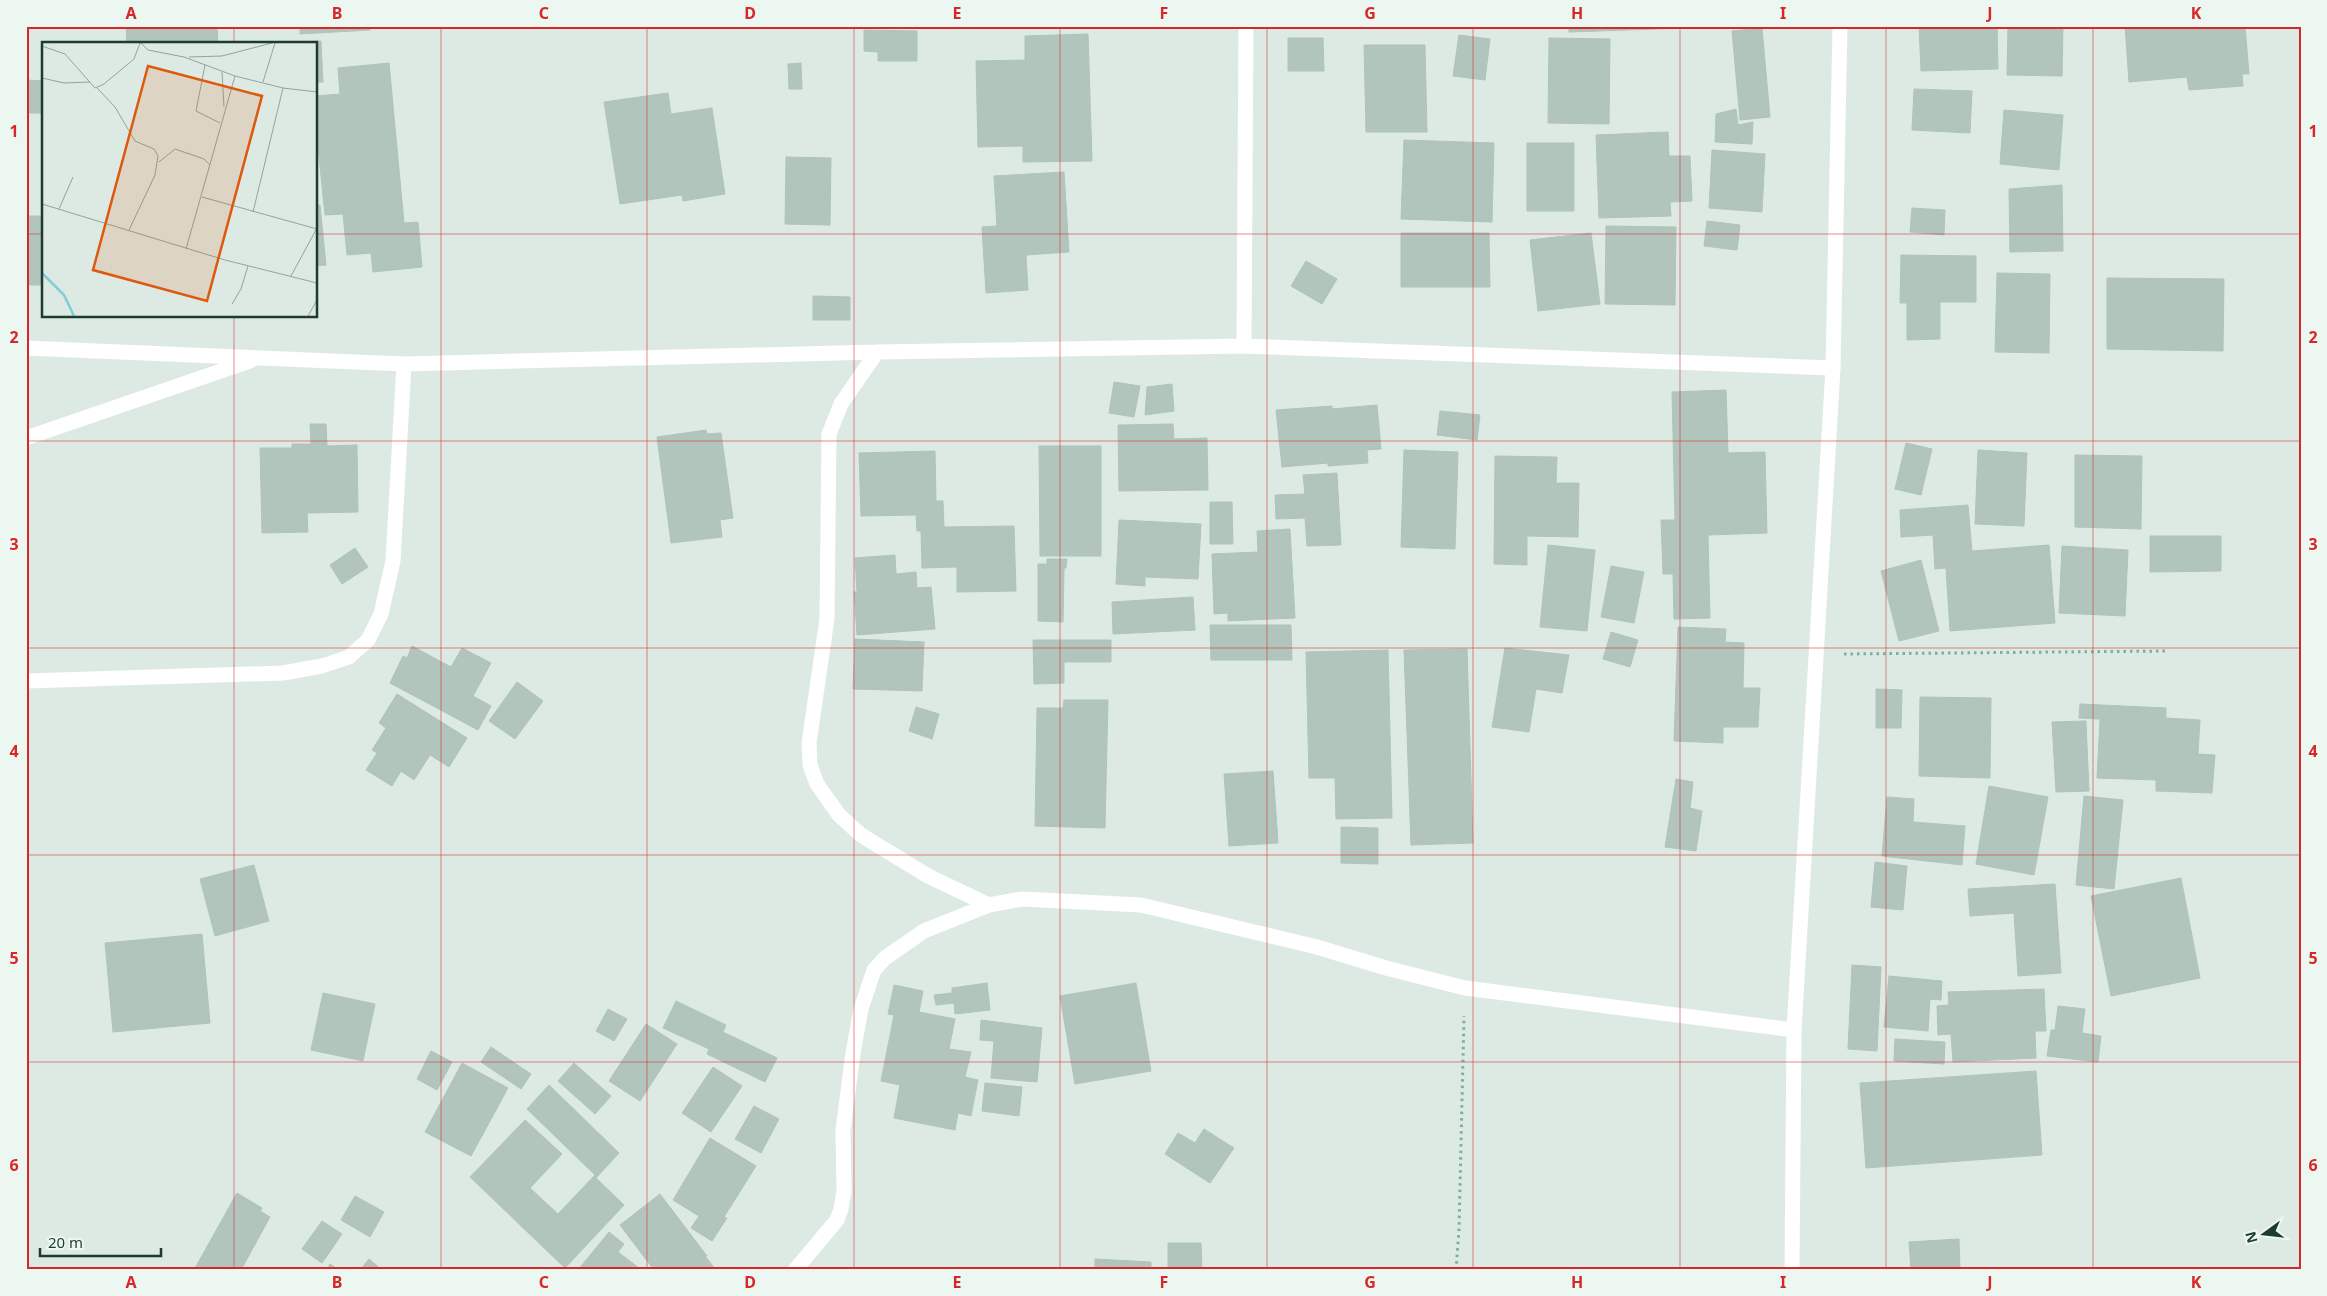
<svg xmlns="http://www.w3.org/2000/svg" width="2327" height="1296" font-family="'Noto Sans',sans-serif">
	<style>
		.building { fill: #b2c5bc; stroke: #afc4ba }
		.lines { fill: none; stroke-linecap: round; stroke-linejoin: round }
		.path { stroke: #7bb09c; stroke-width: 3; stroke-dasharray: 2.5 4; stroke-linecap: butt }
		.minor { stroke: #fff; stroke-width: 15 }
		.tertiary { stroke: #fff; stroke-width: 15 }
		.grid { fill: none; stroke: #d62828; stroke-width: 1; stroke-opacity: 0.55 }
		.inset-river { fill: none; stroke: #80ced5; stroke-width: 2.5 }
		.inset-road { fill: none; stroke: #91a49c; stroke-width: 1 }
		.view { fill: #de580e; fill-opacity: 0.15; stroke: #de580e; stroke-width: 2.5 }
		.inset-edge { fill: none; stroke: #1e3b31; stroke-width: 2.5 }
		.neatline { fill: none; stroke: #d62828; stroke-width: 2 }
		.grid-label { font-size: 16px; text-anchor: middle; font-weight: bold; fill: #d62828 }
	</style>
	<rect width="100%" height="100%" fill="#ddeae3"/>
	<path class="building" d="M126,26H217L218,44H127Z
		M300,26H370V30L300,34Z
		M1569,26H1685V28L1569,32Z
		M1919,26H1997L1998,69L1921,71Z
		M2008,26H2063L2062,76L2007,75Z
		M2125,26H2245L2249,74H2242L2243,86L2189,90L2187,77L2129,82Z
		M1762,28L1770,117L1740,120L1732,31Z
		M864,30L917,31V61H878V52L864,51Z
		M1088,34L1092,161L1023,162V146L978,147L976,61L1025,60V36Z
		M1459,35L1490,39L1485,80L1453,76Z
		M1288,38H1323L1324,71H1288Z
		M1549,38L1610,39L1609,124L1548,123Z
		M321,41L323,82H316V44H236Z
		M1364,45H1425L1427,132H1366Z
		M389,63L404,223L418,222L422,267L373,272L371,253L347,255L343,214L325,215L316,127V96L340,94L338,68Z
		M801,63L802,89H789L788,64Z
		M26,80L44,81V113H26L27,216H43V285H26Z
		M1914,89L1972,91L1970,133L1912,130Z
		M668,93L671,114L712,108L725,194L683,201L682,195L620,204L604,102Z
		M1736,109L1738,125L1753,122L1752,144L1715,142L1716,114Z
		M2004,110L2063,115L2059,170L2000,164Z
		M1668,132L1669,156H1690L1692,201L1670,202L1671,216L1599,218L1596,135Z
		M1404,140L1494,143L1492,222L1401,219Z
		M1527,143H1574V211H1527Z
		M1712,150L1765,154L1762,212L1709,208Z
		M786,157L831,158L830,225L785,224Z
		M1064,172L1069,252L1026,255L1028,290L986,293L982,227L997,226L994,176Z
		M2062,185L2063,251L2010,252L2009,189Z
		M320,205L326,265L316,266V206Z
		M1912,208L1945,210L1944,235L1910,232Z
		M1707,221L1740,225L1737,250L1704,246Z
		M1606,226L1676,227L1675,305L1605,304Z
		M1401,233H1489L1490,287H1401Z
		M1591,233L1600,304L1538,311L1530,240Z
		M1901,255L1976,256V302H1940V339L1907,340V303H1900Z
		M1306,261L1337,279L1322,304L1291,286Z
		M1997,273L2050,274L2049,353L1995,352Z
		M2107,278L2224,279L2223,351L2107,349Z
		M813,296L850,297V320H813Z
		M1114,382L1140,386L1134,417L1109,413Z
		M1172,384L1174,411L1145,415L1147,387Z
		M1726,390L1728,453L1765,452L1767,533L1708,535L1710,618L1674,619L1673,574H1663L1661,520H1675L1672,392Z
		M1377,405L1381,449L1367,450L1368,463L1328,466V463L1282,467L1276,410L1332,406V409Z
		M1440,411L1480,415L1477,440L1437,435Z
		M310,424H326L327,446L357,445L358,512L307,513L308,532L262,533L260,448H292V444H311Z
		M1173,424L1174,439L1207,438L1208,490L1119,491L1118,425Z
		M706,430L707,434L721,433L733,518L720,520L722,537L671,543L657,437Z
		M1906,443L1932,449L1921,495L1895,489Z
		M1039,446H1101V556H1040Z
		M1404,450L1458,452L1455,549L1401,547Z
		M1978,450L2027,453L2024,526L1975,524Z
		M935,451L936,501H943L944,527L1014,526L1016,591L957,592V567L922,568L921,531H917L916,515L861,516L859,453Z
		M2075,455L2142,456L2141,529L2075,527Z
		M1495,456L1557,457L1556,483H1579L1578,537L1527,536V565L1494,564Z
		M1337,473L1341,545L1307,546L1305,518L1276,519L1275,495L1305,494L1303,475Z
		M1210,502H1232L1233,544H1210Z
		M1968,505L1972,551L2049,545L2055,623L1950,631L1946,568L1935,569L1933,535L1901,537L1900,510Z
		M1119,520L1201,524L1198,579L1145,577V586L1116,584Z
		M1290,529L1295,618L1228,621V613L1214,614L1212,554L1258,552L1257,531Z
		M2150,536H2221V571L2150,572Z
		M1548,545L1595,550L1587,631L1540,627Z
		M2062,546L2128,550L2125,616L2059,613Z
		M355,548L368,567L342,584L330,565Z
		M895,555L896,574L916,572L917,588L931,587L935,629L857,635L854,592H857L855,558Z
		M1047,559H1067L1066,568H1064L1063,622L1038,621V564H1047Z
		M1921,560L1939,631L1899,641L1881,571Z
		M1611,566L1644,572L1634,623L1601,617Z
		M1193,597L1195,630L1113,634L1112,602Z
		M1210,625H1291L1292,660H1211Z
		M1678,627L1726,629L1725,642L1744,643L1743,688H1760L1758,727H1723V743L1674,741Z
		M1611,632L1638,640L1630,667L1603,659Z
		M855,639L924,642L922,691L853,689Z
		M1033,640H1111V662H1064V683L1034,684Z
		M412,646L451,667L462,648L491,663L473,696L491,706L478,730L390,683L403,656L407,658Z
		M1505,648L1569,655L1562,693L1536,689L1529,732L1492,727Z
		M1467,649L1473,843L1411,845L1404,650Z
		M1388,650L1392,818L1336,819L1335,778H1309L1306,652Z
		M517,682L543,701L515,739L489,721Z
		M1876,689L1902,690L1901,728H1876Z
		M397,694L467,738L449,767L430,755L414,780L401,771L392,786L366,770L377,753L372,750L386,728L379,723Z
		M1920,697L1991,698L1990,778L1919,776Z
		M1064,700H1108L1105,828L1035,826L1037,708H1063Z
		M2080,704L2166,708V718L2200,720L2198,754L2215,755L2212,793L2156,791V780L2097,778L2100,719L2079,718Z
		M916,707L939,714L932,739L909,731Z
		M2086,721L2089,791L2056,792L2052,722Z
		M1273,771L1278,843L1229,846L1224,774Z
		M1676,779L1693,782L1690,808L1702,811L1696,851L1665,847Z
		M1989,786L2048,797L2034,875L1976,864Z
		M2084,796L2123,800L2114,889L2076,885Z
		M1887,797L1914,799L1913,822L1965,826L1962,865L1882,856Z
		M1341,827L1378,828V864L1341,863Z
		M1875,862L1907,866L1903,910L1871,907Z
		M254,865L269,921L215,936L200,879Z
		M2181,878L2200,978L2111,996L2091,896Z
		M2055,884L2061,973L2018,976L2014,913L1970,916L1968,889Z
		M202,934L210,1023L113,1032L105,943Z
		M1852,965L1881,967L1877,1051L1848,1049Z
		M1889,976L1942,981L1941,1000L1930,999L1928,1031L1884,1027Z
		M987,983L990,1010L955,1014L954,1003L936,1005L934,995L952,993V988Z
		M1136,983L1151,1071L1075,1084L1060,996Z
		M894,985L923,991L919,1012L955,1019L949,1049L971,1052L965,1077L978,1080L971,1116L958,1113L955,1130L894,1118L900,1085L881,1081L894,1015L888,1014Z
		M2044,989L2046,1031H2035L2036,1058L1953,1062L1951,1034L1938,1035L1937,1006L1949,1005L1948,992Z
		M323,993L375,1004L363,1061L311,1050Z
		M676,1001L726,1025L723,1032L777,1058L765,1082L707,1054L709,1049L663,1028Z
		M2058,1006L2085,1009L2082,1033L2101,1036L2098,1062L2047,1056L2051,1030H2055Z
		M608,1009L627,1019L614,1041L596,1031Z
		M981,1020L1042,1028L1037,1082L991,1078L994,1041L980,1040Z
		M646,1024L677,1044L640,1101L609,1081Z
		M1895,1039L1945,1042L1944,1064L1894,1061Z
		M491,1047L531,1074L521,1089L481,1062Z
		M431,1051L452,1062L437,1090L417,1079Z
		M462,1063L508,1088L471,1156L425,1132Z
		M574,1063L611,1096L595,1114L558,1081Z
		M713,1067L742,1086L711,1132L682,1113Z
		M2036,1071L2042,1155L1866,1168L1860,1083Z
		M985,1083L1022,1087L1019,1116L982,1111Z
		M549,1085L619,1153L596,1178L624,1205L565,1268L470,1177L525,1120L562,1154L530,1188L558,1214L595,1175L527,1109Z
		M754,1106L779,1119L761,1153L735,1139Z
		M1204,1129L1234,1148L1210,1183L1165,1154L1178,1133L1195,1143Z
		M710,1138L756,1166L724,1217L727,1218L712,1241L691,1228L699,1216L673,1200Z
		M237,1193L262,1208L260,1211L270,1217L241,1270L230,1266L228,1270H194Z
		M660,1194L707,1256H705L716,1270H654L620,1225Z
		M355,1196L384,1212L370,1237L341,1220Z
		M322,1221L342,1234L322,1263L302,1249Z
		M609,1232L624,1244L618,1252L639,1268L578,1270Z
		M1959,1239L1960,1270H1911L1909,1242Z
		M1168,1243H1201L1202,1270H1168Z
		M369,1259L382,1270H360Z
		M1095,1259L1151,1262V1270H1095Z
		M330,1264L339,1270H327Z"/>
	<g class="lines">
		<path class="path" d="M1844,654L2166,651
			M1456,1270L1459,1230L1464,1016"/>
		<path class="minor" d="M1244,346L1246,26
			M26,348L404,364L877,352L1244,346L1833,368
			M877,352L841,404L829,434L827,619L809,743L810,765L817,784L839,815L861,835L928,876L989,905
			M26,438L250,361
			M26,681L283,673L322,666L349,657L368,640L381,614L393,561L404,364
			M795,1270L837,1220L841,1209L844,1191L843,1130L853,1053L861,1009L874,970L885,958L924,931L989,905L1022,899L1141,905L1317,947L1386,968L1465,988L1794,1030"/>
		<path class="tertiary" d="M1792,1270L1794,1030L1833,368L1840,26"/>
	</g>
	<path class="grid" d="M234,26V44M441,26V1270M647,26V1270M854,26V1270M1060,26V1270M1267,26V1270M1473,26V1270M1680,26V1270M1886,26V1270M2093,26V1270M26,234H44M316,234H2301M234,316V1270M26,441H2301M26,648H2301M26,855H2301M26,1062H2301"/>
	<g transform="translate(42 42)">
		<rect width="275" height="275" fill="#ddeae3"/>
		<path class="inset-river" d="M0,231L22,253L32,274"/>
		<path class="inset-road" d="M99,1L106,8L142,15L193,34L241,46L275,50M0,4L23,12L53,46L62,42L92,17L98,1M147,15L180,14L230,1M163,23L154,69L178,81M180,30L182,65M0,36L22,41L48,40M221,40L233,1M55,46L73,65L93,99L112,107L116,114L113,133L87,188M117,120L133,107L162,117L168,123M160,155L275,187M0,162L183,218L275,241M17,167L31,135M211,170L241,46M144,207L193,34M249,234L275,186M190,262L199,247L206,224M266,274L275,258"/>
		<path class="view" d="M106,24L220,54L165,259L51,228Z"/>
		<rect width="275" height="275" class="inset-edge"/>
	</g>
	<rect width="2327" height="1296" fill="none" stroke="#edf7f1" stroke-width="55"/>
	<g transform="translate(2264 1234) rotate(255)" stroke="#edf7f1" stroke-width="4" paint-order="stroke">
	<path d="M0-4L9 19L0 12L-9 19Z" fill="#1e3b31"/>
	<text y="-8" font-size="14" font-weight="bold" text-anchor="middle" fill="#1e3b31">N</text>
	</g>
	<path d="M40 1248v8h121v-8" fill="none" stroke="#1e3b31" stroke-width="2.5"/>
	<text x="48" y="1248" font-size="15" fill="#1e3b31" stroke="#edf7f1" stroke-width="4" paint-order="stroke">20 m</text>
	<rect x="28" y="28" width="2272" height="1240" class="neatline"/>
	<g class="grid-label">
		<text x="131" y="19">A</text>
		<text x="337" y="19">B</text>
		<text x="544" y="19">C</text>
		<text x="750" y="19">D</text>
		<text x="957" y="19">E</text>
		<text x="1164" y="19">F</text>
		<text x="1370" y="19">G</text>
		<text x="1577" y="19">H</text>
		<text x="1783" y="19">I</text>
		<text x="1990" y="19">J</text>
		<text x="2196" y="19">K</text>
		<text x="14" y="137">1</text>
		<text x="2313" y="137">1</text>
		<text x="14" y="343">2</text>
		<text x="2313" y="343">2</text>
		<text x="14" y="550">3</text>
		<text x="2313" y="550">3</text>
		<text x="14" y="757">4</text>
		<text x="2313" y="757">4</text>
		<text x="14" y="964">5</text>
		<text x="2313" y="964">5</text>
		<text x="14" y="1171">6</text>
		<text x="2313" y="1171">6</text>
		<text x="131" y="1288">A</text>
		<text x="337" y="1288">B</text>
		<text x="544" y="1288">C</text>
		<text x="750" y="1288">D</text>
		<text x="957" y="1288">E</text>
		<text x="1164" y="1288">F</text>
		<text x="1370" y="1288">G</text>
		<text x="1577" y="1288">H</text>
		<text x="1783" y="1288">I</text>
		<text x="1990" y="1288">J</text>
		<text x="2196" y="1288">K</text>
	</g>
</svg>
